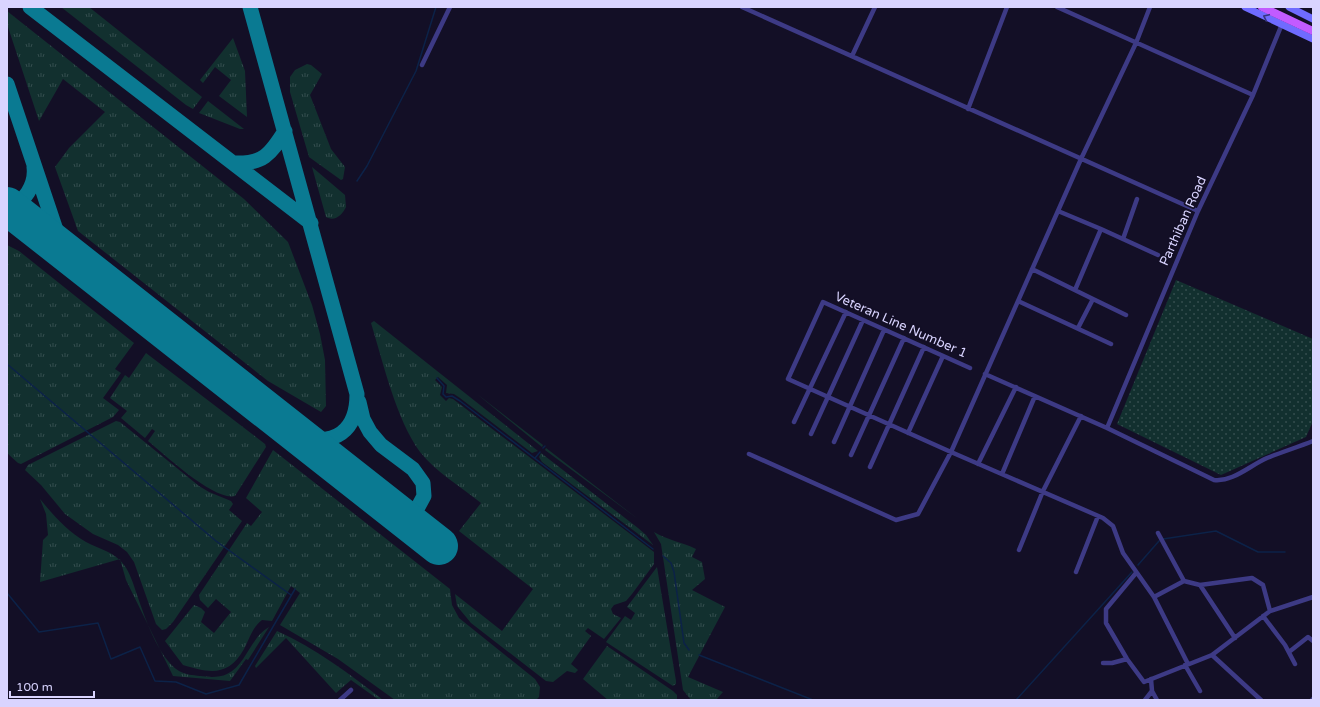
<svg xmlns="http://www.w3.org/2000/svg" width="1320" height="707" font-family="'Varela Round',sans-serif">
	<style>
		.grass { fill: url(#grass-tufts) }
		.park { fill: url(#park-dots) }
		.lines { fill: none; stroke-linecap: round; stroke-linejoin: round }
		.stream { stroke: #0c2248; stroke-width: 1.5 }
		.taxiway { stroke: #0a7a92; stroke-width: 15 }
		.runway { stroke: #0a7a92; stroke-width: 38 }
		.street { stroke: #3d3a85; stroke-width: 4.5 }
		.secondary { stroke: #6f6bff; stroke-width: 7 }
		.primary { stroke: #c25bff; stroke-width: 8 }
		.oneway { stroke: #38347d }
		.labels { text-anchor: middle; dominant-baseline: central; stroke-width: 3.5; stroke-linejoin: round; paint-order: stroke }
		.street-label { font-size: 13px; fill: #d9d4ff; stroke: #130f26 }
	</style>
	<defs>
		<pattern id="grass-tufts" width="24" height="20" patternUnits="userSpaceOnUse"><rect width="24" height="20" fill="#12302f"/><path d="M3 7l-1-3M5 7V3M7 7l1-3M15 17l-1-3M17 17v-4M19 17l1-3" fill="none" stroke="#344d4e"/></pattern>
		<pattern id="park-dots" width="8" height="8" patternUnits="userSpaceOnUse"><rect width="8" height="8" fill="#12302f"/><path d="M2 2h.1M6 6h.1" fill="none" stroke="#344d4e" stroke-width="1.8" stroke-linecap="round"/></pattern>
	</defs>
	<rect width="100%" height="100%" fill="#130f26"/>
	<path class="grass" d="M61,7H89L202,97L193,109L186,105Z
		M7,11L244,199L288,242L312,305L320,334L325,360L326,406L321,412L268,381L78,231L55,167L69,148L105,112L63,79L39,121L7,24Z
		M233,38L245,71L247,117L219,96L231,80L215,67L203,83L200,80Z
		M307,64L311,65L322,74L310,95L331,149L345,167L343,179L341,180L309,157L290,92V77L295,70Z
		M208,101L244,129H240L199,113Z
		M312,167L345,195L346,207C342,215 335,222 326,217Z
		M7,245L19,251L134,343L115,369L121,373L103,398L119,410L113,417L21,464L18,463L7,453Z
		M374,321L538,451L532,453L460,398L454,394L446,393L447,385L438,377L435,380L442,387L440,395L446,401L449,398L453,399L654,552V564L632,594L626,601L614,605L611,609L613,614L621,618L604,639L588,628L585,631L591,636L571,664L578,670L575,673L567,671L553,682L546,681L471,623L457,606L455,594L502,631L533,589L459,531L481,503C461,487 436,472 420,452C396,419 383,362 371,323Z
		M146,353L265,444L266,447L235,496C214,501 165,455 148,441L155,431L152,429L145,438L121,418L127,411L110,398L125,375L129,378Z
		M477,394L543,445L542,447Z
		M116,421L120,422L199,486L209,492L231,501L233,504L229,510L242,521L173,622L166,629L162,630L156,624L134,562L127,552L118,545L93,534L65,514L41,485L25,470L28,465Z
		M546,448L638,519L545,450Z
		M273,450L450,589L452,605L459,618L535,679L540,687L539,697L536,700H395L338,659L280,625L300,593L291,586L272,621L262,620C252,628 250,638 244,649C228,677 210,673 183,665L165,641L194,605L201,608L205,612L201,622L214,633L231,612L216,599L208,608L200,600L199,595L247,523L251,526L262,512L246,498Z
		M541,453L638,528L646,535L653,545L542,462L539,457Z
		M40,499C53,515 67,531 86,542C99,549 115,552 124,565C130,573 133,583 136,592C144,615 158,658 179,671C186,675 192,675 200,676C208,677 219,678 227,674C246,665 250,638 269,627L248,660L246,659L230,681L173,676L126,580L120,559L40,582L43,540L48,535L46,514Z
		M654,532C667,540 682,542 696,549L692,557L702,562L705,579L692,590L725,607L688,677L723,692L716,700H691L683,690L661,544Z
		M657,567L676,681V684L673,686L606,642L625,616L631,620L635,613L627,607Z
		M277,631C315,648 350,674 383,700H379L351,680L336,693L286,638L256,668L255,666Z
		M607,646L673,691L677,695V700H608L583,679Z"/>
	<path class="park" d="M1176,280L1313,339V421L1306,437L1221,475L1117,424Z"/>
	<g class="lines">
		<path class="stream" d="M357,181L367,166L416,71L436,7
			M7,364L216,541L291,595
			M437,378L444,386L443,394L446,397L452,396L460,401L653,549
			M543,448L545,446
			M535,458L540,452
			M1163,539L1216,531L1258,552H1285
			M663,556L671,563L674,572L684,643L689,650
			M1138,565L1159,541
			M7,593L39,632L98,623L111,659L140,647L155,681L176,682L206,694L239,685L295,589
			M699,655L813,700
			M1016,700L1132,572"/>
		<path class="taxiway" d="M30,7L311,223
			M250,7L357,394C357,431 335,447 299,436
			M7,84L58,236L65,248L80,264
			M234,163C263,164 270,155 285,131
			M7,204C25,206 36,183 34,167
			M359,402L363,419L370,432L381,445L413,469L423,483L424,496L418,507L406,513L394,511"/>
		<path class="runway" d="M7,206L439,546"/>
		<path class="street" d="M742,7L1198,211
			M1057,7L1253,95
			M852,56L875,7
			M422,65L450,7
			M968,109L1007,7
			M1058,211L1101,229L1075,290
			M1101,229L1158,255
			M1123,239L1137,199
			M1032,269L1093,299L1078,328
			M1093,299L1126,315
			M1018,301L1111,344
			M970,368L823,302L788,379L951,452L1103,518L1113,526L1123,553L1154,597L1188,664
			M985,374L1107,428L1214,480C1233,482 1249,466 1267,458C1282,452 1298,447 1313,441
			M794,422L846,312
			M1107,428L1198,211L1253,95L1282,24
			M908,433L943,356
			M811,434L863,320
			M834,442L884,330
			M749,454L896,520L918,514L951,452L1081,159L1136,43L1150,7
			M851,455L904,338
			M978,464L1016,387
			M870,467L924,347
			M1002,474L1035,396
			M1158,533L1184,581L1200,585L1252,578L1263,585L1270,611
			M1019,550L1043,491L1081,416
			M1076,572L1098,516
			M1136,573L1106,609V623L1127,659L1144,682L1212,655L1270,611L1313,597
			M1200,585L1235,638
			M1154,597L1184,581
			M1263,616L1285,645L1295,664
			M1289,652L1308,637L1313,641
			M1212,655L1261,700
			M1103,663H1112L1127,659
			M1185,665L1200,691
			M1151,679L1152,691L1157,700
			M340,700L351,690
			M1145,700L1152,691
			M1312,700L1313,699"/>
		<path class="secondary" d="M1245,7L1313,39
			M1289,7L1313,19"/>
		<path class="primary" d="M1262,7L1313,31"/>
	</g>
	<defs><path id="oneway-chevron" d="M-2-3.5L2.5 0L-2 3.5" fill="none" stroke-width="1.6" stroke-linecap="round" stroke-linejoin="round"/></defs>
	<use class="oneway" href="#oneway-chevron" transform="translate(1266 17) rotate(-155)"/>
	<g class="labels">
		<g class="street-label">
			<text transform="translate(1183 221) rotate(-66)">Parthiban Road</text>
			<text transform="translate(901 325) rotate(24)">Veteran Line Number 1</text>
		</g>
	</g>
	<rect width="1320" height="707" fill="none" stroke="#d9d4ff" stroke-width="16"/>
	<path d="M10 691v6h84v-6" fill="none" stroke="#d9d4ff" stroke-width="2"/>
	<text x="16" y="691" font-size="12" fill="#d9d4ff" stroke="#130f26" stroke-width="3" paint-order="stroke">100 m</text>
</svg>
